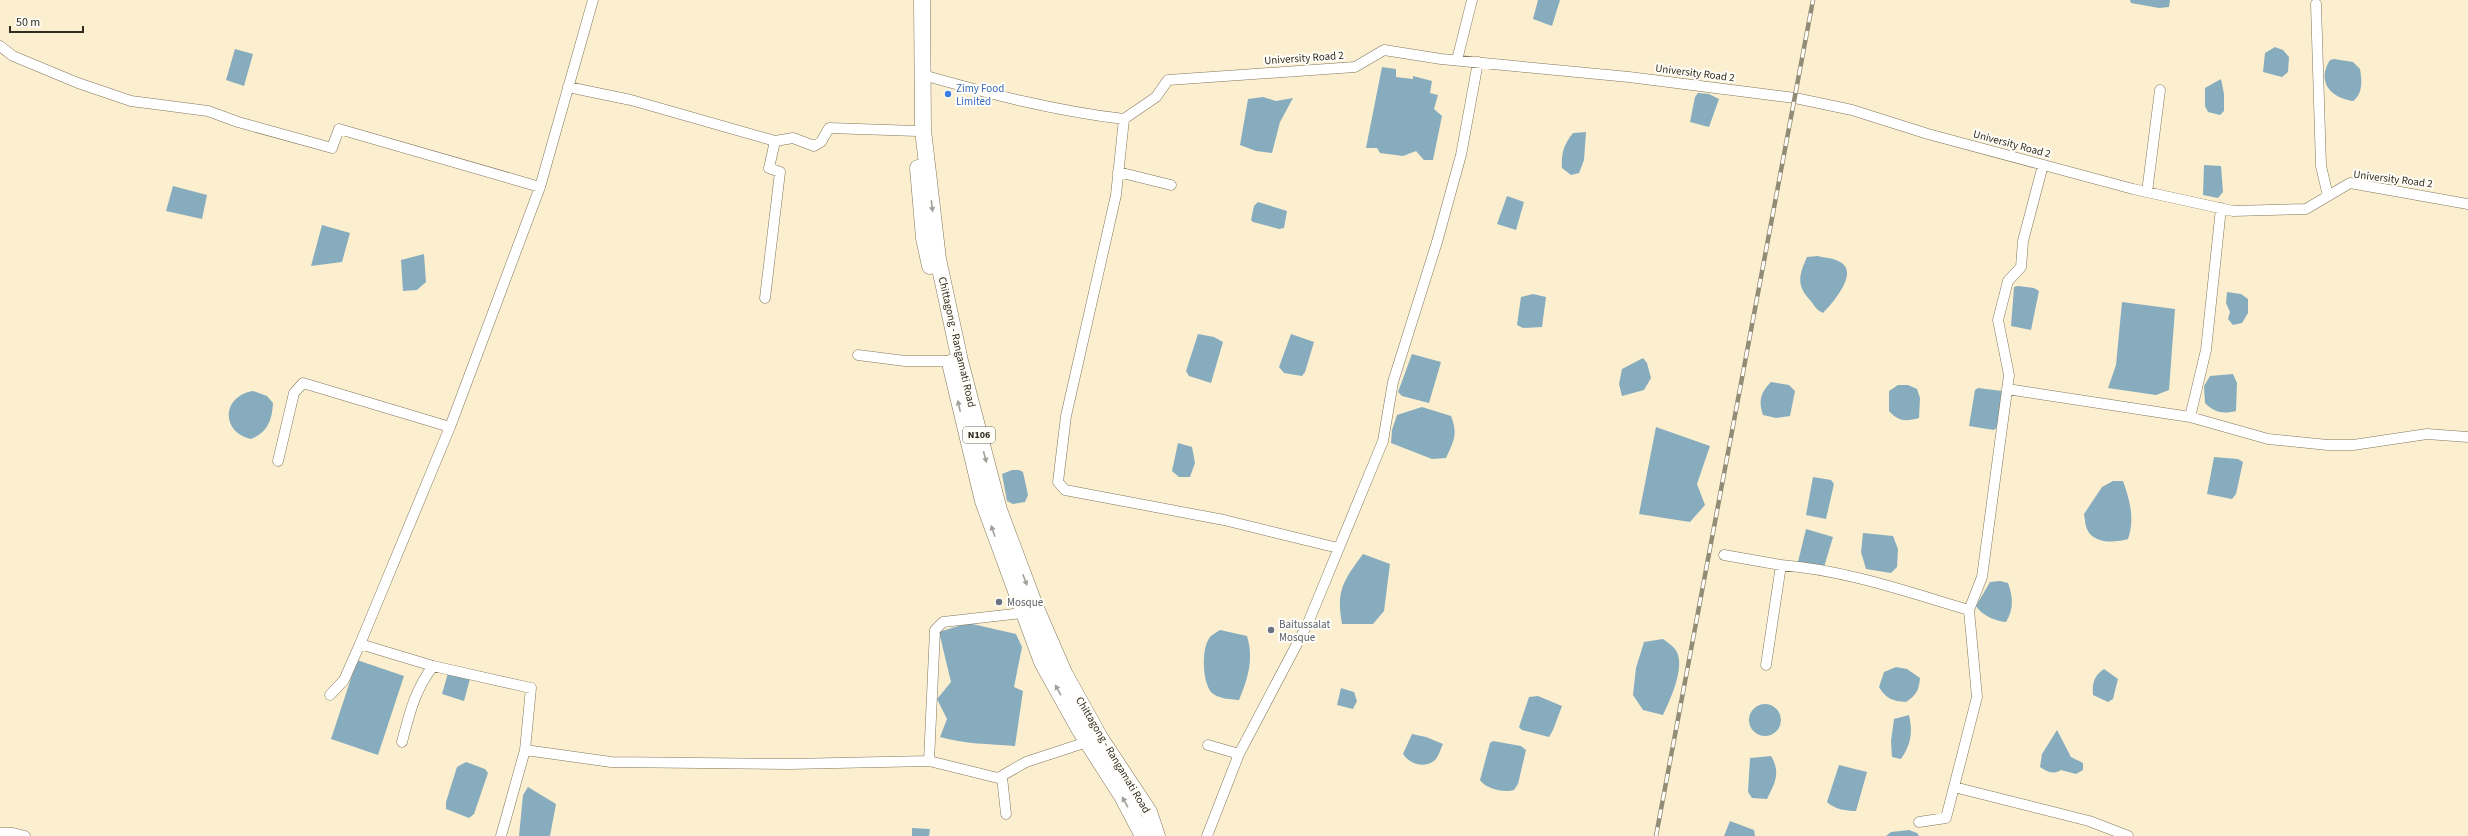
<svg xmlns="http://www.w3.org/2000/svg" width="2468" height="836" font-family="'Source Sans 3',sans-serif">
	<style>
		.water { fill: #87acbe }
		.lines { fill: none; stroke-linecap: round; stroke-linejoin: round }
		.minor-casing { stroke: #81765b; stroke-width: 11 }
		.trunk-casing { stroke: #81765b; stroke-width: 17 }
		.minor { stroke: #fff; stroke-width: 10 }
		.trunk { stroke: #fff; stroke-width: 16 }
		.rail-casing { stroke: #928b75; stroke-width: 4.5 }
		.rail { stroke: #fffdf7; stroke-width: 3; stroke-dasharray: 9; stroke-linecap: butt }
		.oneway { fill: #a1a09a }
		.shop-dot { fill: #3f7fe0; stroke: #fffdf7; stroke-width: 1.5 }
		.worship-dot { fill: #6b7280; stroke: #fffdf7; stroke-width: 1.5 }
		.labels { text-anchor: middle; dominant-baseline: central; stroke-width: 4; stroke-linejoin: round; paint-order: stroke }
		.shield { fill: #fffdf7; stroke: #6d6a60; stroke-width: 1 }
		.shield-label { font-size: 10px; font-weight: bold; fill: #2f2b1f }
		.street-label { font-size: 11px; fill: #2f2b1f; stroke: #fffdf7 }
		.shop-label { font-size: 11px; fill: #366cbe; stroke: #fffdf7; text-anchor: start }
		.worship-label { font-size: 11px; fill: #5b616d; stroke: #fffdf7; text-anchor: start }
	</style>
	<rect width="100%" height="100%" fill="#fbefd0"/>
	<path class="water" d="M1538,0H1560L1552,26L1533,19Z
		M2130,0H2170L2169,7L2159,8L2131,3Z
		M2275,47L2283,50L2289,57L2288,72L2282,77L2263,72L2265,53Z
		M235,49L253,54L244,86L226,80Z
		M2334,59L2353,62L2360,69C2362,80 2363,94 2353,101C2331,98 2316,82 2330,60Z
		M1382,67L1396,69V77L1413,79V76L1432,81L1430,93L1438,95L1434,109L1442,116L1433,160H1424L1416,151L1403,156L1380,153L1377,148H1366Z
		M2221,79L2224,94V111L2220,115L2208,112L2205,106V88Z
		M1698,93L1709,94L1719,99L1709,127L1690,122L1695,97Z
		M1263,97L1276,101L1293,98L1280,122L1272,153L1256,151L1240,145L1248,99Z
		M1586,132L1584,160L1579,173L1571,175L1562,168C1561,154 1564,144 1573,133Z
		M2204,165L2221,166L2223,192L2218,198L2203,195Z
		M173,186L207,195L202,219L166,211Z
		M1507,196L1524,202L1516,230L1497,224Z
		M1258,202L1287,211L1284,228L1279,229L1253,222L1251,220L1254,206Z
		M322,225L350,233L342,262L311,266Z
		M424,254L426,282L417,290L403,291L401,260Z
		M1818,256C1825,258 1834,258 1840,262C1860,272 1832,304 1823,313C1815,309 1815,306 1810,300C1796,285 1799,275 1807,257Z
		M2018,286L2034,288L2039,291L2031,330L2011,326L2014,287Z
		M2227,292L2241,294L2248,299V313L2242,323L2233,325L2228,319L2230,312L2226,303Z
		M1533,294L1546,297L1542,327L1523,328L1517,325L1521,297Z
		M2122,302L2175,309L2169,390L2156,395L2108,388L2116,365Z
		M1198,334L1214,337L1223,342L1211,383L1189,376L1186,371Z
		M1291,334L1314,342L1305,372L1302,376L1284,373L1279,367Z
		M1412,354L1441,362L1429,403L1402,396L1398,392Z
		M1643,358L1647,363L1651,378L1644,390L1622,396L1619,384L1622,369Z
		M2233,374L2237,383L2236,411C2223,414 2215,413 2205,403L2204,386L2210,376Z
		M1771,382L1789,385L1795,391L1790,416L1776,418L1763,415C1758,401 1761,392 1771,382Z
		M1898,385H1908L1917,389L1920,398L1919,418C1905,422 1898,421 1889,411V391Z
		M1978,388L2002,391L1997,427L1994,430L1969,426L1975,390Z
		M253,391L267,396L273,403C272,420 268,432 251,439C220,432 222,396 253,391Z
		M1422,407L1451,416C1458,434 1454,441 1446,458L1432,459L1391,443L1392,430L1397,415Z
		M1656,427L1710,446L1697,484L1705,505L1690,522L1639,514Z
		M1178,443L1192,447L1195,463L1190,477H1179L1172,471Z
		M2214,457L2238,459L2243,462L2236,494L2232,499L2207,494Z
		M1012,470H1019L1023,472L1028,495L1025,502L1013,504L1007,501L1002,474Z
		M1813,477L1831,480L1834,484L1826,519L1806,515Z
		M2113,481H2123C2130,500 2135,520 2128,539C2115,543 2093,544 2087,529C2085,525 2085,519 2084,514L2102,487Z
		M1806,529L1833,537L1824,567L1798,562Z
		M1863,533L1893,536L1898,549L1897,567L1891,573L1866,569L1861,552Z
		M1363,554L1390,564L1384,611L1373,624H1342C1336,591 1343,581 1363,554Z
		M2000,581L2008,583C2013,597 2014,609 2006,622C1994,621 1982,615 1976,606L1990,582Z
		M968,623L1016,634L1022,647L1014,687L1023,691L1015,746C990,744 964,744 940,737L947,719L937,699L951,682L939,632Z
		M1220,630L1247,636C1254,659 1248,678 1239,700C1230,699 1219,699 1212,693C1202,683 1201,648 1210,637C1213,634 1217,632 1220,630Z
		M1663,639C1667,642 1672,645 1675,649C1687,664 1670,700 1663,715L1643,710L1633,695L1636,668L1644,642Z
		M357,660L404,676L378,755L331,739Z
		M1896,667L1907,669L1920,678C1919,691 1916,695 1906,702C1893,701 1886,699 1879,687L1884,672Z
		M2104,669L2118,679L2113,699L2108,702L2093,695C2092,683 2094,676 2104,669Z
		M448,673L470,679L464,701L442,694Z
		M1341,688L1354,692L1357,701L1353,709L1337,705Z
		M1538,696L1562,706L1553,730L1549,737L1522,730L1519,727L1529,697Z
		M1749 720a16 16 0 1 1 32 0a16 16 0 1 1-32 0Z
		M1909,715C1913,732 1911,744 1901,759L1892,757L1891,741L1894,719Z
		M2057,730L2071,757L2083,763V770L2076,774L2061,770C2053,775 2048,772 2040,767L2042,754Z
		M1412,734L1426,737L1443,744C1441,748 1439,755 1436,759C1427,769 1410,765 1403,754Z
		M1493,741L1521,746L1526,750L1518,784L1514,790C1504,793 1486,789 1480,780L1490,743Z
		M1771,756C1781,773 1775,783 1767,799L1752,798L1748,792L1750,758Z
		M466,762L485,769L488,773L474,814L469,818L446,809V802L457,767Z
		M1839,765L1867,772L1856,811C1846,811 1834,809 1827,802Z
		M528,787L556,804L550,836H519L523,795Z
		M1730,821L1754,830L1755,836H1724Z
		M912,828L930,829L929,836H912Z
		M1909,830L1917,833L1919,836H1886L1891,832Z"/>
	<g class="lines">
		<defs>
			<path id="minor" d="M2316,4L2321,166L2328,196
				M0,46L13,56L78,83L131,101L208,111L238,122L332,148L339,129L540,187L450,427L360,644L433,666L531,688L525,750L611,762L790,764L929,761L998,778L1026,762L1087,742
				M1457,60L1472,0
				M923,75C990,94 1055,111 1124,119L1156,97L1168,80L1355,67L1384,50L1441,59L1629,77L1795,98L1852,110L1928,134L2133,189L2233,211L2306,209L2350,183L2468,204
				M568,87L631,100L775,141L793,138L814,146L821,142L829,128L917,131
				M1124,119L1116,195L1066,416L1058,482L1065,490L1224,520L1338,548
				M1118,172L1171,185
				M540,187L593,0
				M2147,192L2160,90
				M765,298L780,172L769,168L775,141
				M858,355L905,361H950
				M2007,389L2190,417L2268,439L2328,445H2353L2427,434L2468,437
				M2190,417L2206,350L2221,208
				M278,461L294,393L303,383L450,427
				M1724,555L1781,565
				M1766,665L1781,565C1845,570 1908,592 1969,610
				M330,695L344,680L360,644
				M402,742C410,712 414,692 433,666
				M1208,745L1239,754
				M929,761L935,630L943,622L1023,613
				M1002,777L1006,814
				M1954,787L2089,821L2128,836
				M1919,822L1946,818L1977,697L1969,610L1982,577L2009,375L1998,320L2008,281L2021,267L2023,241L2043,165
				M0,833H13L25,836
				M501,836L525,750
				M1207,836L1239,754L1308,623L1383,441L1393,382L1437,242L1461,155L1478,62"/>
			<path id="trunk" d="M922,0L923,130L938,259L960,361L999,510L1035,606L1064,673L1100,738L1149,812L1157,836
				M918,168L924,238L930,266
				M950,363L983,501L1042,662L1081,732L1122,796L1143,836"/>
		</defs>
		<use href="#minor" class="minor-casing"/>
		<use href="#trunk" class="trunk-casing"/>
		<use href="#minor" class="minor"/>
		<use href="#trunk" class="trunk"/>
		<defs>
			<path id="rail" d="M1656,836L1813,0"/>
		</defs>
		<use href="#rail" class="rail-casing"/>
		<use href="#rail" class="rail"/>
	</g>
	<defs><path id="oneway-solid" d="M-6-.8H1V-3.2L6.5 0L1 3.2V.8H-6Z"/></defs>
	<g class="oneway">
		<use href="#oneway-solid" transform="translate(932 206) rotate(83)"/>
		<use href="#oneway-solid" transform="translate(959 406) rotate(-102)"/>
		<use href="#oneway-solid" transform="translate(985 457) rotate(75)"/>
		<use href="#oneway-solid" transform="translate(993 531) rotate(-109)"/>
		<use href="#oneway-solid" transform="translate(1025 580) rotate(69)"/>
		<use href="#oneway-solid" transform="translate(1058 690) rotate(-119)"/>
		<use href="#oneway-solid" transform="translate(1125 802) rotate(-119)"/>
	</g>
	<circle class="shop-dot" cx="948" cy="94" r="4"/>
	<g class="worship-dot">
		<circle cx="999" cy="602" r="4"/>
		<circle cx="1271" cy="630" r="4"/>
	</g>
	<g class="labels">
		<rect class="shield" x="963" y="427" width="32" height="16" rx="3"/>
		<g class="shield-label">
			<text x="979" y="435">N106</text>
		</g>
		<g class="street-label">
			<text transform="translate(1304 58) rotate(-4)">University Road 2</text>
			<text transform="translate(1695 73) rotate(7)">University Road 2</text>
			<text transform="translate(2012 144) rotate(15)">University Road 2</text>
			<text transform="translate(2393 179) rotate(7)">University Road 2</text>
			<text transform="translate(957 342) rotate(77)">Chittagong - Rangamati Road</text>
			<text transform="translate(1113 755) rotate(59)">Chittagong - Rangamati Road</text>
		</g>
		<g class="shop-label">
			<text x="956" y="88">Zimy Food<tspan x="956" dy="13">Limited</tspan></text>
		</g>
		<g class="worship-label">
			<text x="1007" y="602">Mosque</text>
			<text x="1279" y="624">Baitussalat<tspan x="1279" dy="13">Mosque</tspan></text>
		</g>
	</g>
	<path d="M10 26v6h73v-6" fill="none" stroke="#2f2b1f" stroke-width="2"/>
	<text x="16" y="26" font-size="12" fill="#2f2b1f" stroke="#fffdf7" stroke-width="3" paint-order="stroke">50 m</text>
</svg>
